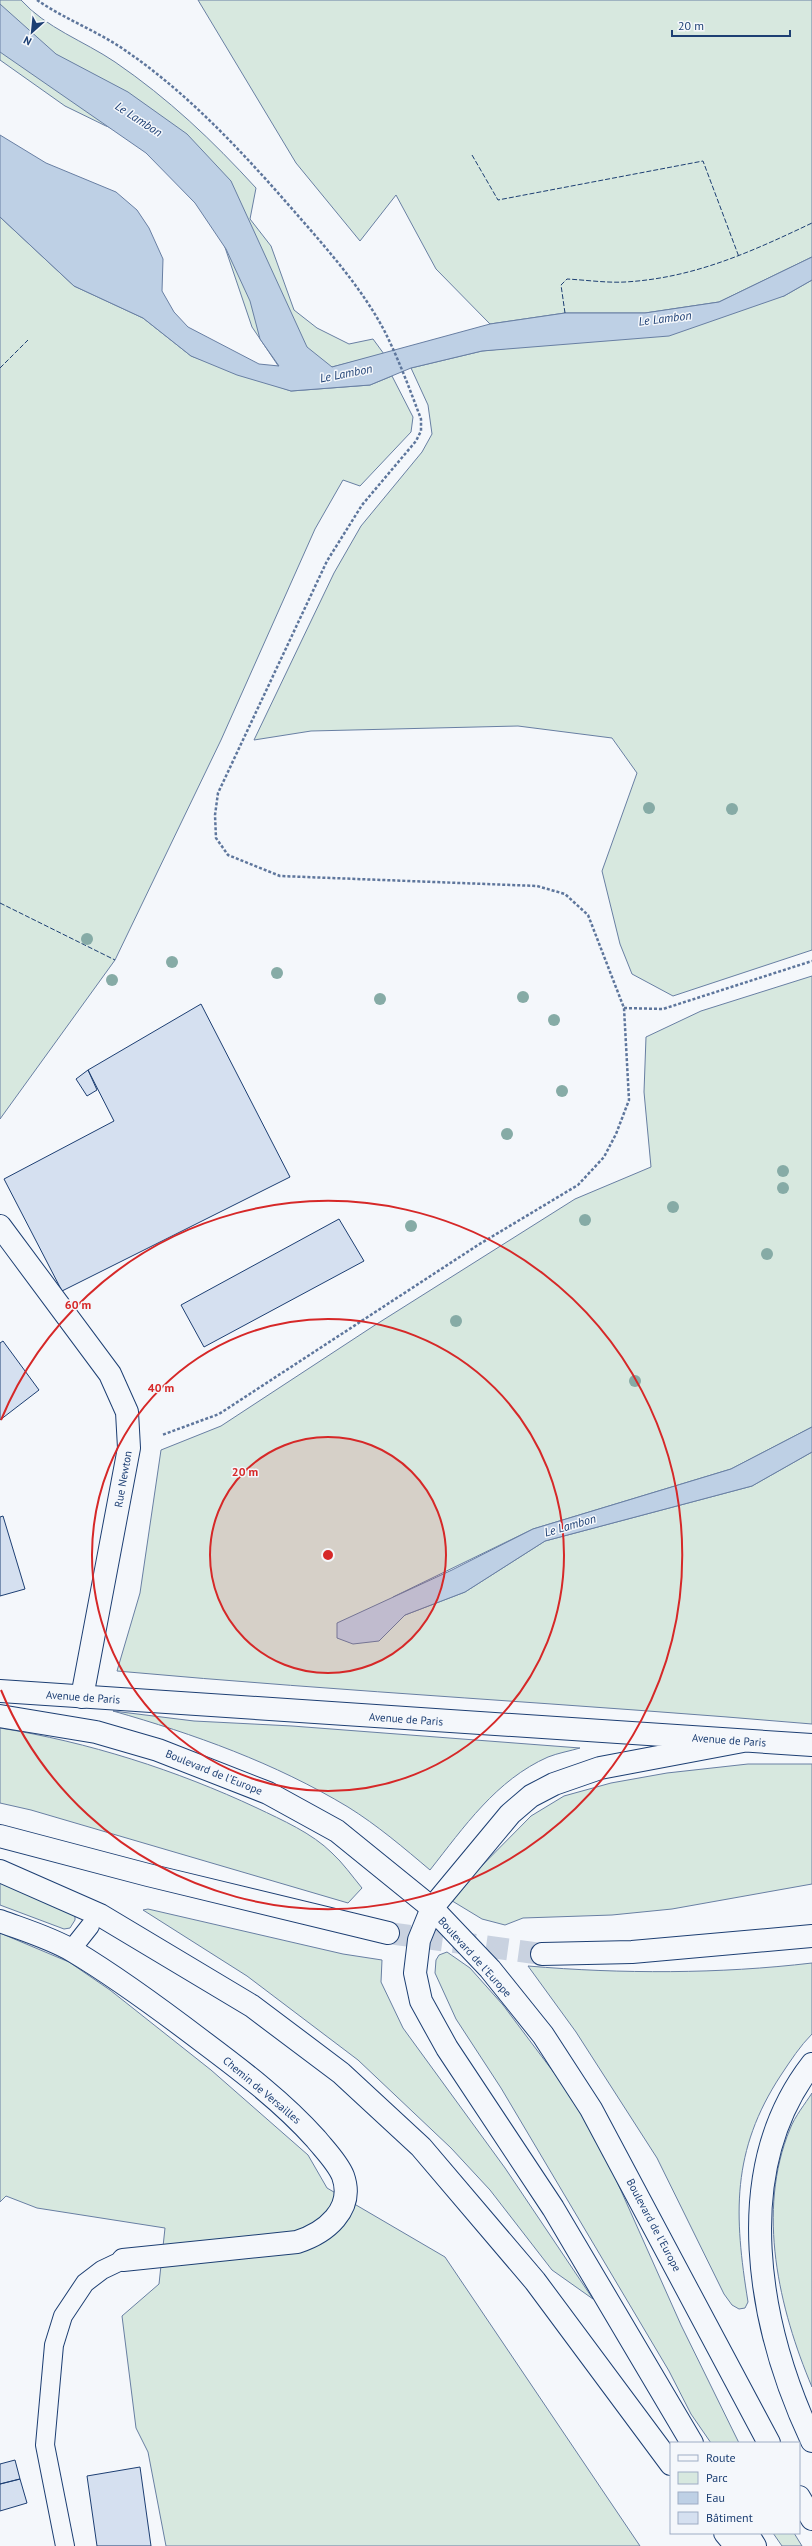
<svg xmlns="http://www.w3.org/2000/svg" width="812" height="2546" font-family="'PT Sans',sans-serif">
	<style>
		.green { fill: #d7e8df; stroke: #687fa3 }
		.water { fill: #bed0e5; stroke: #687fa3 }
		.building { fill: #d5e0f0; stroke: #1d3f73 }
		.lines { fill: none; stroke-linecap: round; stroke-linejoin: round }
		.secondary-tunnel { stroke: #c9d2e0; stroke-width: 22; stroke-dasharray: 22 11; stroke-linecap: butt }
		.lane-casing { stroke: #1d3f73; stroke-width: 20 }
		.street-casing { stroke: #1d3f73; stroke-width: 24 }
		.secondary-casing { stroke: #1d3f73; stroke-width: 24 }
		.primary-casing { stroke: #1d3f73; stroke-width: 24 }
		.path { stroke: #5e769c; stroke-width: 2.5; stroke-dasharray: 3 2; stroke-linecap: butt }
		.lane { stroke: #f4f7fb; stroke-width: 18 }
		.street { stroke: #f4f7fb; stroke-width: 22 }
		.secondary { stroke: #f4f7fb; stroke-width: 22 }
		.primary { stroke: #f4f7fb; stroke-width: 22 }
		.fence { stroke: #1d3f73; stroke-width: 1; stroke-dasharray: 5 2; stroke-linecap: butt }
		.tree { fill: #86aba6 }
		.ring { fill: none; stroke: #d62828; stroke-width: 2 }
		.labels { text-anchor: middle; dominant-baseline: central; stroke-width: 3; stroke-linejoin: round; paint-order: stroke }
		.street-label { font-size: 11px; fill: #1d3f73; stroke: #f4f7fb }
		.water-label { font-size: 12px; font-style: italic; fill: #1d3f73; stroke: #f4f7fb }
		.centre { fill: #d62828; stroke: #f4f7fb; stroke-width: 2 }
		.ring-label { font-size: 12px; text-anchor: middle; font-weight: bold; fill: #d62828; stroke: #f4f7fb; stroke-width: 3; stroke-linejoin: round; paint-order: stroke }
	</style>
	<rect width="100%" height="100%" fill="#f4f7fb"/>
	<path class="green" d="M0,0H21C46,28 84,41 115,62C169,99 212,140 256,188L250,219L271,246L294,310L317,328L349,344L373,339L384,354L332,367H279L252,327L213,212L138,137L106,126L65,106L0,60Z
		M198,0H812V257L719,302L645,313H565L490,324L436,269L396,195L360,241L296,163Z
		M0,217L74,286L143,318L191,356L291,391L370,385L392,376L413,417L411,432L360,486L343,480L315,529L221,740L115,960L0,1119Z
		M812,280V950L673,996L632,974L620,944L602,871L637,773L612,738L518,726L311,731L254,740L334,573L361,526L422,452L432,434L428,405L411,368L482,351L549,344L784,296Z
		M812,976V1427L731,1469L533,1529L393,1597L405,1615L465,1592L545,1541L752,1486L812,1452V1724C580,1704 348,1692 117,1671L140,1593L161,1450L221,1426L372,1327L575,1199L651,1167L644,1092L646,1037L701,1011Z
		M113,1711L194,1721L292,1726L580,1748C570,1751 558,1753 548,1757C496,1780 464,1827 430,1870C404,1848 377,1825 348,1807C275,1763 194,1734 113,1711Z
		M0,1728C88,1742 176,1770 257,1808C282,1820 312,1833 332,1853C343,1863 352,1876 362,1888L348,1903L31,1810L0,1803Z
		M748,1764H812V1884L672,1909L612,1915L523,1918L505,1925L482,1919L449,1899L531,1816L564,1796L611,1783L667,1773Z
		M0,1882L75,1914V1920L70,1928L64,1929L0,1905Z
		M148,1909L343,1954L382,1960L381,1982L403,2028L505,2168L593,2299L552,2270L490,2190L451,2148L358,2060L247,1976L143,1910Z
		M0,1933L69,1962L110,1990L211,2070L308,2155L327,2188L445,2257L640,2546H166L148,2452L136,2428L122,2316L159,2284L165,2228L37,2208L6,2196L0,2202Z
		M447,1952L470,1968L503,2005L573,2098L610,2166L681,2325L739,2443H711L691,2414L669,2371L501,2088L456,2019L435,1973L436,1960L439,1955Z
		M812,1963V2034C800,2046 791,2060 781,2075C731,2151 734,2215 748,2302L745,2308L739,2309L732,2305L724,2294L657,2158L576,2032L528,1966C622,1974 719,1974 812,1963Z
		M812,2093V2387C779,2309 756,2211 790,2129C795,2116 805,2104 812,2093Z
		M773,2533H794L802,2546H782Z"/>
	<path class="water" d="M0,4L56,54L128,92L187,134L231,181L307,347L332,367L490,324L565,313H645L719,302L812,257V280L784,296L669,336L482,351L411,368L370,385L291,391L237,375L191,356L143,318L74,286L0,217V135L46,163L116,192L137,210L149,228L163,259L162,291L174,312L188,327L259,364L279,366L260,339L250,301L226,249L195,203L146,153L0,52Z
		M812,1427V1452L752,1486L545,1541L465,1592L405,1615L379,1641L353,1644L337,1638V1623L452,1570L533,1529L731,1469Z"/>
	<path class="building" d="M201,1004L290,1177L62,1291L4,1179L114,1121L88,1070Z
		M88,1070L97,1090L87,1096L76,1079Z
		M339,1219L364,1261L204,1347L181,1305Z
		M3,1341L39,1390L0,1420V1343Z
		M3,1516L25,1589L0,1596V1517Z
		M15,2460L20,2479L0,2484V2464Z
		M140,2467L151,2546H97L87,2476Z
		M20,2479L27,2503L0,2511V2484Z"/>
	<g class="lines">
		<path class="secondary-tunnel" d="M388,1933L542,1954"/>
		<defs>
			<path id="lane" d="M71,1950L90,1926
				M65,2546L45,2445L54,2345L63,2316L85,2283L102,2270L123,2260"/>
			<path id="street" d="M0,1226L110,1374L127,1412L129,1448L82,1697
				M0,1921C24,1930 51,1938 73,1951C118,1978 160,2009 202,2041C242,2071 283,2102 316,2139C325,2150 338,2163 343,2176C355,2210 325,2233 297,2242L123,2260"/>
			<path id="secondary" d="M0,1691L812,1745
				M0,1836L148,1875L388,1933
				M542,1954L632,1952L812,1936
				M812,2064C729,2171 758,2326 812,2441
				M692,2443L553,2208L447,2048L421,2001L415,1973L419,1940L432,1908L510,1814L531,1796L554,1784L600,1768L743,1741
				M747,2533L755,2546"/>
			<path id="primary" d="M0,1716L96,1732L158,1750L268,1793L337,1831L432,1908L490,1969L543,2035L591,2109L769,2443
				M0,1871L100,1915L252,2006L341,2073L421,2147L535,2281L671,2464
				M799,2497L812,2519
				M725,2533L736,2546"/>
		</defs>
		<use href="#lane" class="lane-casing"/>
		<use href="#street" class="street-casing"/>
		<use href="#secondary" class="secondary-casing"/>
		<use href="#primary" class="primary-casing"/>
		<path class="path" d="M37,0C66,20 100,32 129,53C192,97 244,154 294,211C327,249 362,288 385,332C399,360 410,390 421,419V431L416,441L362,505L327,561L218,793L215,815L216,838L228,855L280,876L537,886L565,894L588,915L624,1008L629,1100L616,1134L604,1157L578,1185L478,1245L219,1414L162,1435
			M624,1008L663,1009L812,961"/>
		<use href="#lane" class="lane"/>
		<use href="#street" class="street"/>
		<use href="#secondary" class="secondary"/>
		<use href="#primary" class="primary"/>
		<path class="fence" d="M472,155L498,200L703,161L739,257
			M565,313L561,285L567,279C586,280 606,283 625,282C694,278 751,252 812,223
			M0,368L28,340
			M0,903L115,960"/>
	</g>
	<g class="tree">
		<circle cx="649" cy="808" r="6"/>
		<circle cx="732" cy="809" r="6"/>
		<circle cx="87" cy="939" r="6"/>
		<circle cx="172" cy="962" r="6"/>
		<circle cx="277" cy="973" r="6"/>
		<circle cx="112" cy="980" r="6"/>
		<circle cx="523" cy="997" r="6"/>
		<circle cx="380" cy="999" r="6"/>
		<circle cx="554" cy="1020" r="6"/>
		<circle cx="562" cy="1091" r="6"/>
		<circle cx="507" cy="1134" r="6"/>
		<circle cx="783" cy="1171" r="6"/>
		<circle cx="783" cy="1188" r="6"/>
		<circle cx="673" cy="1207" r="6"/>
		<circle cx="585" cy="1220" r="6"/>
		<circle cx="411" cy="1226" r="6"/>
		<circle cx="767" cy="1254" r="6"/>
		<circle cx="456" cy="1321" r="6"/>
		<circle cx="635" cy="1381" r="6"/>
	</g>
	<circle cx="328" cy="1555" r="118" fill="#d62828" fill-opacity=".12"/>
	<g class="ring">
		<circle cx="328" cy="1555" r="118"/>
		<circle cx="328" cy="1555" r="236"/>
		<path d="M1 1420A354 354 0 1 1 1 1690"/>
	</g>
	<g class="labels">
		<g class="street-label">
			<text transform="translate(123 1479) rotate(-80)">Rue Newton</text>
			<text transform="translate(83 1697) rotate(4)">Avenue de Paris</text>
			<text transform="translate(406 1719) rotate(4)">Avenue de Paris</text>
			<text transform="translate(729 1740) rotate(4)">Avenue de Paris</text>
			<text transform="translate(214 1772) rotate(22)">Boulevard de l'Europe</text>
			<text transform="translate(475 1957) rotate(48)">Boulevard de l'Europe</text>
			<text transform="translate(262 2090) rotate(40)">Chemin de Versailles</text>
			<text transform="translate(654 2225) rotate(62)">Boulevard de l'Europe</text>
		</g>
		<g class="water-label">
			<text transform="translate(139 119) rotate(33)">Le Lambon</text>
			<text transform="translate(665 318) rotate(-7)">Le Lambon</text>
			<text transform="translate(346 373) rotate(-11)">Le Lambon</text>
			<text transform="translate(570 1525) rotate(-16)">Le Lambon</text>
		</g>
	</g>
	<circle cx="328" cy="1555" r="6" class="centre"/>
	<g class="ring-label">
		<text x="78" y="1309">60 m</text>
		<text x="161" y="1392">40 m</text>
		<text x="245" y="1476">20 m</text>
	</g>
	<rect x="670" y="2442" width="130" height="92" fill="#f4f7fb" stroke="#9eadc5"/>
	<rect x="678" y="2455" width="20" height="6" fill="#f4f7fb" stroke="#9eadc5"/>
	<text x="706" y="2462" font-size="12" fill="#1d3f73">Route</text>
	<rect x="678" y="2472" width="20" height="12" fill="#d7e8df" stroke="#9eadc5"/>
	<text x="706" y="2482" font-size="12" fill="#1d3f73">Parc</text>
	<rect x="678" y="2492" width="20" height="12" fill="#bed0e5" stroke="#9eadc5"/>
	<text x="706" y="2502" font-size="12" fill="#1d3f73">Eau</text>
	<rect x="678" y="2512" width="20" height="12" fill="#d5e0f0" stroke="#9eadc5"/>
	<text x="706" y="2522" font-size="12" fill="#1d3f73">Bâtiment</text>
	<g transform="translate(32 32) rotate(207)" stroke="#f4f7fb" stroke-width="3" paint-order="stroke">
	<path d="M0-3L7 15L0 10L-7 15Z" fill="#1d3f73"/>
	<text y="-6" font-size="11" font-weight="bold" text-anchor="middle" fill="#1d3f73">N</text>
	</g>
	<path d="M672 30v6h118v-6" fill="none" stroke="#1d3f73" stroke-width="2"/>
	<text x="678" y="30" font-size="12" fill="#1d3f73" stroke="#f4f7fb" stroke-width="3" paint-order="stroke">20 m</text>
</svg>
